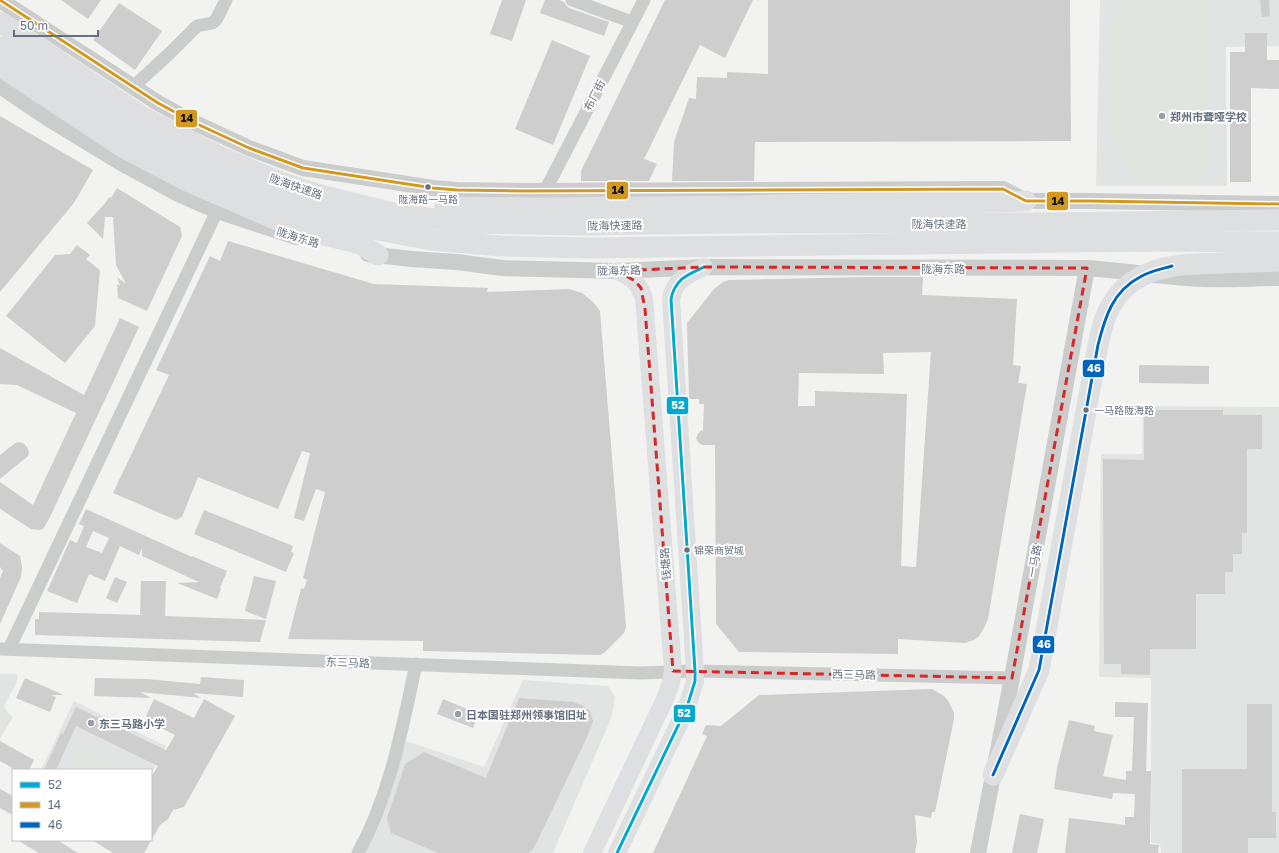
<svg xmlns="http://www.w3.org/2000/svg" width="1279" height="853" font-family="'Golos Text','Noto Sans SC',sans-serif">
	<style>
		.built { fill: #e2e4e3 }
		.park { fill: #e1e5df }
		.building { fill: #cdcecd; fill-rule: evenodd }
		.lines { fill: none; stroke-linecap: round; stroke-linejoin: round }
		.minor { stroke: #cbcccc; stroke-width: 13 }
		.tertiary { stroke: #cbcccc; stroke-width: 16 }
		.secondary { stroke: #dedfe0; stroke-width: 18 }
		.trunk { stroke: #dedfe0; stroke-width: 21 }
		.bus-1-casing { stroke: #fff; stroke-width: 6 }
		.bus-2-casing { stroke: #fff; stroke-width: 6 }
		.bus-3-casing { stroke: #fff; stroke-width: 6 }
		.bus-1 { stroke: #00a9ce; stroke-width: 3 }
		.bus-2 { stroke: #d29820; stroke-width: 3 }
		.bus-3 { stroke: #0065bd; stroke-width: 3 }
		.marked { fill: none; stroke: #d62828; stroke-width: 3; stroke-dasharray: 8 5; stroke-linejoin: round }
		.poi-dot { fill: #969ea7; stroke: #fff; stroke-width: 1.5 }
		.bus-dot { fill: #64707f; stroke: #fff; stroke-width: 1.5 }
		.labels { text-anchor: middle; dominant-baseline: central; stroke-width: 4; stroke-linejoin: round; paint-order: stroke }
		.bus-label { font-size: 10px; fill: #64707f; stroke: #fff; text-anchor: start }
		.street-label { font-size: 11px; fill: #64707f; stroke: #fff }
		.poi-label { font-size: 11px; font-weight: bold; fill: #64707f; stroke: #fff; text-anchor: start }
		.line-badge { stroke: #fff; stroke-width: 1.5 }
		.badge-label { font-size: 11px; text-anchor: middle; font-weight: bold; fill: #fff }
		.pale-badge-label { font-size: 11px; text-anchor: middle; font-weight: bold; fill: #111 }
	</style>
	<rect width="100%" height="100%" fill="#f2f3f0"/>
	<path class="built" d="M1100,0H1279V46L1226,47L1227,186H1096Z
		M1143,406L1279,407V853H1161L1160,844L1151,843V678L1099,677L1101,454H1142Z
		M0,674H17V682L4,706L7,712L13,717L0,739Z
		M523,680L608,686L615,696L612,716L553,853H364L384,807L406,741L484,767Z
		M74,701L166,746L151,774V770H41Z"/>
	<path class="park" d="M1126,0H1196L1199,2V0H1209V182L1129,181V165L1116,146H1112L1113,16Z
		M80,753L90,754L117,770H65C67,761 72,756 80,753Z"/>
	<path class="building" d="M61,0H101L88,19Z
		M502,0H526L512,41L490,34Z
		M545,0H559L564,2L566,5L569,8L609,22L604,36L540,13Z
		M665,0H753L725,58L700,45L644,159L657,164L649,181H581V171Z
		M768,0H1070L1071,141L755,142L754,181H672L674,142L689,98L696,99L697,77L727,78V72L768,74Z
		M1260,0H1269L1270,16L1262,17Z
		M119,3L162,31L135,70L93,40Z
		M1245,33H1267V60H1279V89L1251,88V182H1230V52H1245Z
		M552,40L590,56L553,145L515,129Z
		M0,116L93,170L74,203L0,292Z
		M117,188L180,227L182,236L147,311L118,298L117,284L120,286L117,277L126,284L116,265L113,217H105L103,239L87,223L106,202L109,197L111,198Z
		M228,241L374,284L488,288L487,292L569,289L582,293L593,302L600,311L626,627L624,633L605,652L600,655L423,651V641L288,639L301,588L304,589L307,580L303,578L325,492L316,489L304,521L294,518L310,453L302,451L278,509L198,477L182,517L176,520L113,493L169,375L156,370L210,256L220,261Z
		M77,245L90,255L86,259L100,270L95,326L65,363L6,316L55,255L70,254Z
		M869,277H923L922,295L1017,299L1013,365L1021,366L1018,383L1027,384L988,619L984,628L979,636L974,640L965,643L898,639V654L739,652L716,624L715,445H702L698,442L696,438L699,432L703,430L704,404H699V399H689L687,323L714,289L723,282L729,280ZM931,352L916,567L901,566L907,394L815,391V406H798L799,373L884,374L883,353Z
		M120,318L139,327L49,519L43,529L39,530L31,529L0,509V482L33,505L76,413L17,385L0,384V348L84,395Z
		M1139,365L1209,366V384L1139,383Z
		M1144,410H1223V415H1262V449H1247V533H1242V554H1233V572H1225V594H1196V649H1150V675L1121,674V664H1104L1103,459L1144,460Z
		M18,442L23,443L27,447L29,452L28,456L0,479V455L14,444Z
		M86,509L192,557V556L227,571L220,588L221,589L217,599L177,583L199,582L142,556V548L139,555L120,546L105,581L89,574L77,603L47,591L70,540L77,543L84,526L79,524ZM93,531L109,538L102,553L86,547Z
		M204,510L293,546L291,552L294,553L286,572L194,534Z
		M0,543L20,556L22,567L21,577L0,624V578L3,571L0,567Z
		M254,576L276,581L266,619L245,611Z
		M115,577L127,582L117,603L106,598Z
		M141,581H166L165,616L266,620L260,642L35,635V619H39V612L144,615L140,614Z
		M201,677L244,680L243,697L193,693L201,698L140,692L151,698L94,696L95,678L146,679L200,684Z
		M25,678L64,695H51L56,697L50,712L16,698Z
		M932,689L944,696L949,702L954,713V719L935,812H932L931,818L915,815L917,841L915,853H653L707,736L702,734L706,725L721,726L759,695Z
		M519,698L573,702L582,705L590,711L593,721L588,735L534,848L528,853H438L391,833L387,818L405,764L424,752L486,778Z
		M154,699L194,718L204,699L235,716L184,807L173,810L168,819L160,825L144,853H113L92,840H151V777L158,766L76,726L56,770H44L61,733L63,734L76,707L166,750L175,735L151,723L153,720L146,716Z
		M443,699L479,714L473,728L437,714Z
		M1115,702L1148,703L1146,771H1151L1150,844L1159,845L1158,853H1065L1069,818L1125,825V817H1134L1135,794L1113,793L1112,799L1054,789L1057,768L1069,720L1095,726L1094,731L1113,735L1103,776L1126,780V771H1132L1134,717H1115Z
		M1247,704H1272V812H1276V838H1248V853H1182V769H1247Z
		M0,741L34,760L29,770H16L0,761Z
		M0,789L13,796V815L0,808Z
		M1020,814L1044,819L1037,853H1012Z
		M17,840H57L78,853H39Z"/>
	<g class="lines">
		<path class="minor" d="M572,0L632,22
			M133,87L170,53L197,26L212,23L216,20L226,0
			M545,191L644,0
			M0,649L640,673L695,671L1012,678
			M9,649L217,211
			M358,853C390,795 402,729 416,664"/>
		<path class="tertiary" d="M0,0L158,103L195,123L249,148L303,168L433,188L457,190L525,191L1003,189L1026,201H1090L1279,204
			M0,86L52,121L121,163L180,195L217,211L296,237
			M368,254L411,259L457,262L502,268L618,271L704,267L1087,268C1126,271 1164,277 1203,279C1228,280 1254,278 1279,278
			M978,853L1012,678L1087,268"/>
		<path class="secondary" d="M592,853L665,699L671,683L673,671L644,298C638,282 633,278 618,271
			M617,853L687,707L695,681V671L671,299C675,279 687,275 704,267"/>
		<path class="trunk" d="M0,22L143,117L221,157L271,178L301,189L328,197L389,212L419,217L470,223L576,225L724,223H1043L1279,220
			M0,47L88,104L134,133L171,153L210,171L309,212L357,226L431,240L501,246L590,248L1155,241L1279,242
			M0,66L124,148L185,180L296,228L361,244L378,255
			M445,207L544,208L745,206L774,205L1026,201
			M993,775L1039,670L1098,345C1101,332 1104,316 1112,304C1118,293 1129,283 1140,277C1165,263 1196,264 1224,263C1242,262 1261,262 1279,261"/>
		<defs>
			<path id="bus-1" d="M617,853L687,707L695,681V671L671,299C675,279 687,275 704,267"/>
			<path id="bus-2" d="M0,0L158,103L195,123L249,148L303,168L433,188L457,190L525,191L1003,189L1026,201H1090L1279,204"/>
			<path id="bus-3" d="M993,775L1039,670L1098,345C1105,317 1113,291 1140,277C1150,271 1162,269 1172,266"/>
		</defs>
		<use href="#bus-1" class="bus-1-casing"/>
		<use href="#bus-2" class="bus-2-casing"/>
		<use href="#bus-3" class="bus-3-casing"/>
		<use href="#bus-1" class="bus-1"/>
		<use href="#bus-2" class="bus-2"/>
		<use href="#bus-3" class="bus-3"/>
	</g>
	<path class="marked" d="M704,267L1087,268L1012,678L673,671L645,309L641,288L635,281L618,271Z"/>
	<g class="poi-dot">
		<circle cx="1162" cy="116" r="4"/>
		<circle cx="458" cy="714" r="4"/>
		<circle cx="91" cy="723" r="4"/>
	</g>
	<g class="bus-dot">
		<circle cx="428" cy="187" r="3.5"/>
		<circle cx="1086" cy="410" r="3.5"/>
		<circle cx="687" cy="550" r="3.5"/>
	</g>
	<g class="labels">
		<g class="bus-label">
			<text x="428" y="199" text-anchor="middle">陇海路一马路</text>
			<text x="1094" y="410">一马路陇海路</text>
			<text x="694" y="550">锦荣商贸城</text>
		</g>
		<g class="street-label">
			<text transform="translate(594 95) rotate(-63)">布厂街</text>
			<text transform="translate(296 186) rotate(19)">陇海快速路</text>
			<text x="939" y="223">陇海快速路</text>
			<text transform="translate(615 225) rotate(-1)">陇海快速路</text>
			<text transform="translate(298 237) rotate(17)">陇海东路</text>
			<text x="943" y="268">陇海东路</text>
			<text transform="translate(619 270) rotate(-1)">陇海东路</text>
			<text transform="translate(1034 561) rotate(-80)">一马路</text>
			<text transform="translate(665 564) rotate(-94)">钱塘路</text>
			<text transform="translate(348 662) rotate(2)">东三马路</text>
			<text transform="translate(854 674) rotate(1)">西三马路</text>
		</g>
		<g class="poi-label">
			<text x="1170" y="116">郑州市聋哑学校</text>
			<text x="466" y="714">日本国驻郑州领事馆旧址</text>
			<text x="99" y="723">东三马路小学</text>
		</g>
	</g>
	<g class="line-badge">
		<rect x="175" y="109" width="23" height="19" rx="4" fill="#d29820"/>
		<rect x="606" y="181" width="23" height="19" rx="4" fill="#d29820"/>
		<rect x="1046" y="191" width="23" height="20" rx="4" fill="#d29820"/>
		<rect x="1082" y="359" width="23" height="19" rx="4" fill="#0065bd"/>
		<rect x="666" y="396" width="23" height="19" rx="4" fill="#00a9ce"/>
		<rect x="1032" y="635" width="23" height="19" rx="4" fill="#0065bd"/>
		<rect x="673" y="704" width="23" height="19" rx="4" fill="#00a9ce"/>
	</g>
	<g class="badge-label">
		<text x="1094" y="372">46</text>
		<text x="678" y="409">52</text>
		<text x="1044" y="648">46</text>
		<text x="684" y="717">52</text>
	</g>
	<g class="pale-badge-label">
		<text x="187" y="122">14</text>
		<text x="618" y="194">14</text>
		<text x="1058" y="205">14</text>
	</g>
	<rect x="12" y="769" width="140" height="72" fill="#ffffff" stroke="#c1c6cc"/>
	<rect x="20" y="782" width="20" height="6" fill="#00a9ce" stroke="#c1c6cc"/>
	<text x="48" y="789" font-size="12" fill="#64707f">52</text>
	<rect x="20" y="802" width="20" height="6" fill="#d29820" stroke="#c1c6cc"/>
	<text x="48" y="809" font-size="12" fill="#64707f">14</text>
	<rect x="20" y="822" width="20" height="6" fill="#0065bd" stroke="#c1c6cc"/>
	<text x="48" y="829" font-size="12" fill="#64707f">46</text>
	<path d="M14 30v6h84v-6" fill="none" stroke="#64707f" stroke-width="2"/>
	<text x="20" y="30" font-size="12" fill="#64707f" stroke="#ffffff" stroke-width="3" paint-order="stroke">50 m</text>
</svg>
